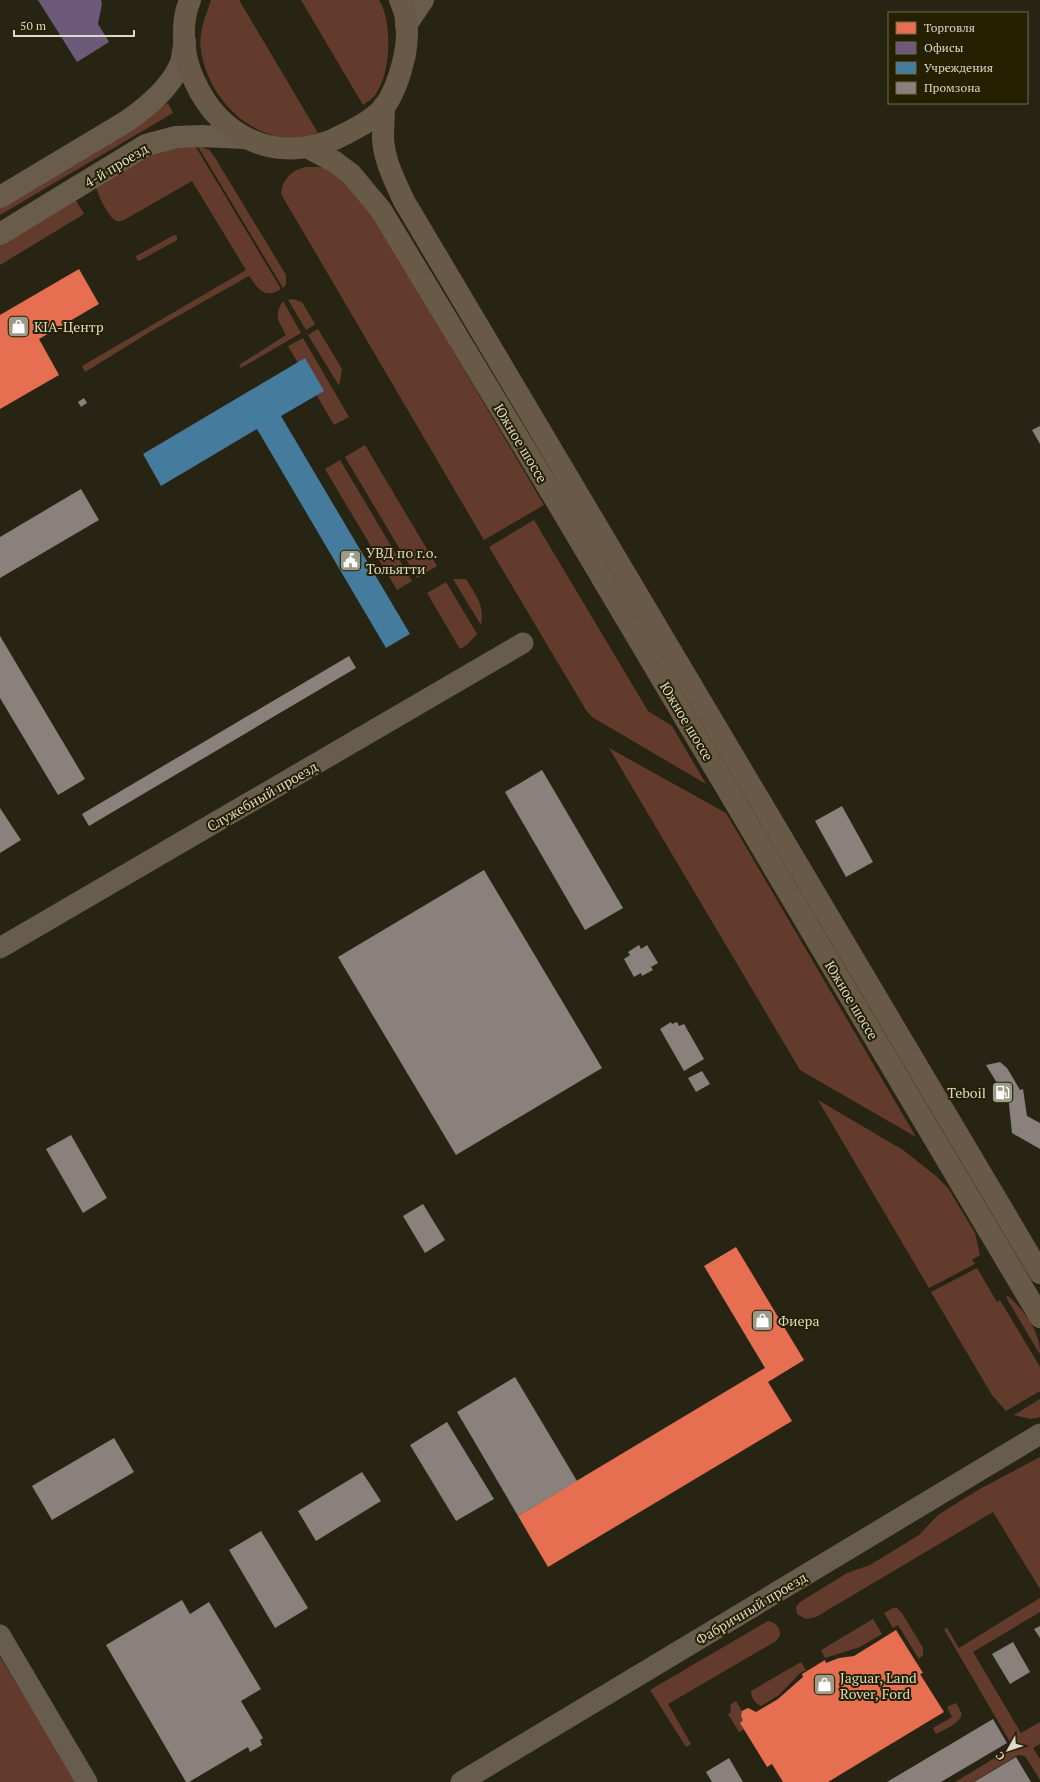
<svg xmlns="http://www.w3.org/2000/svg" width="1040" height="1782" font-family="'PT Serif',serif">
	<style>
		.green { fill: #633b2d }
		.shops { fill: #e76f51 }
		.offices { fill: #6d597a }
		.public { fill: #457b9d }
		.industry { fill: #8a817c }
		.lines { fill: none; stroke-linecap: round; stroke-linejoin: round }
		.tertiary { stroke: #685c4e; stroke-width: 21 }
		.secondary { stroke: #695c4b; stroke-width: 22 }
		.primary { stroke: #685a47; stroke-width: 22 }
		.labels { text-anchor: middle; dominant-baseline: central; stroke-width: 4; stroke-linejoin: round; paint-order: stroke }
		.street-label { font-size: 14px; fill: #dcd9c8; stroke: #262002 }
		.poi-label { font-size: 14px; fill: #dcd9c8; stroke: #262002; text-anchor: start }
	</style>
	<rect width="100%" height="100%" fill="#282414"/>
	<path class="green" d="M211,0H239L318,133C311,135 303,139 295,140C290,140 285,138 280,137C240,130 206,90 201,50C198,33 206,16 211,0Z
		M301,0H379C393,22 391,74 375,95C372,99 367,102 363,105Z
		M168,103L173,113L0,215V202Z
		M194,144L281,289C264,300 258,288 249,276L153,330L85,372L82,366L246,270L192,181L124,220C121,221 118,222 115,220C108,216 98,195 96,187L147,149Z
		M197,145L209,150L214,156L286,275V284L283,288Z
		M305,167H318L330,169L362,197L544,505L484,540L281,194C283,179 290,171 305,167Z
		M72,199L77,202L84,214L0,265V237Z
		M174,235L177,236V240L139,261L137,260L136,256Z
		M293,299L302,302L315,324L306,330L288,300Z
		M283,301L301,333L241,368L239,365L286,335C279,321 273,317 283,301Z
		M318,329L342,369L339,386L308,335Z
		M303,338L349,417L334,425L288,346Z
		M365,445L437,566L417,578L345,457Z
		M340,460L412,581L397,590L325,469Z
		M534,520L648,711L672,726L706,784L592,717L586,710L489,547Z
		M453,579H466C476,595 485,606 481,625Z
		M446,582L477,634L467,645L460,649L427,593Z
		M609,748L726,813L916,1137L800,1070Z
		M818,1100L903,1150L936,1176L948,1188L975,1233L980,1255L972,1260L975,1264L929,1288Z
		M977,1268L997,1302L1000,1300L1040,1367V1391L1006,1411L992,1395L931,1292Z
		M1008,1296C1023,1309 1040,1331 1040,1352L1039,1353L1006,1297Z
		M1040,1399V1417L1031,1419L1014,1415Z
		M1040,1457V1589L993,1512L816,1617L806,1619L797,1614L796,1607L800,1602L847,1573L870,1565L919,1535L938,1515L978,1490Z
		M1040,1598V1612L973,1652L1021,1733L1040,1722V1744L1033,1748L1040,1759V1780L1025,1756L1018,1755L973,1782H955L1013,1747L944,1629L947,1628L959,1648Z
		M893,1608H897L902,1613L923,1648V1655L919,1659L898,1625L893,1628L884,1613Z
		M873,1619L882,1634L860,1647L825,1658L821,1650Z
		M768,1621C777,1623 780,1627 780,1636L776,1641L668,1704L691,1744L686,1747L650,1690Z
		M0,1657L77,1782H0Z
		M801,1662L806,1670L800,1673L779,1695L761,1706C755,1703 751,1698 751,1691Z
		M736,1701L745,1716L748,1727L739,1732L728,1714L731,1712L730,1705Z
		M956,1703L962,1714C959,1724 945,1729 936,1734L933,1728L952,1717L947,1707Z"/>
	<path class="shops" d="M79,269L99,304L39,339L59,375L0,409V315Z
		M736,1247L804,1360L768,1382L792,1421L548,1567L518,1516L765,1368L704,1266Z
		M896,1630L923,1673L920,1674L944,1712L828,1782H783L772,1764L767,1767L740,1723L743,1720L741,1716L742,1711L748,1708L756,1712L778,1699L803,1677L802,1674L825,1660L826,1663L839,1658L854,1656Z"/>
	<path class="offices" d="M38,0H101L102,3L98,24L109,42L77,62Z"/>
	<path class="public" d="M305,358L324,391L281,416L410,634L386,648L257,429L161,486L143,454Z"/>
	<path class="industry" d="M84,398L87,403L81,407L78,402Z
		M1040,426V444L1032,430Z
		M81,489L99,520L0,578V537Z
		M0,636L85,779L58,795L0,698Z
		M349,656L356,668L89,826L82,814Z
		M542,770L623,908L585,930L505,792Z
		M842,806L873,862L846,877L815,821Z
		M0,808L21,840L0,853Z
		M484,870L602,1068L456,1155L338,957Z
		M639,945L641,949L647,945L658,963L651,967L653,970L642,976L641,973L634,977L624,959L630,955L628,952Z
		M671,1022L672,1024L677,1022L679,1026L684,1024L704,1059L684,1071L660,1029Z
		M1000,1062L1007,1068L1020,1090L1023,1089L1027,1116L1040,1123V1149L1012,1133L1008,1095L1005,1096L986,1065Z
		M702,1071L710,1084L696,1092L688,1078Z
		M71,1135L107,1198L83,1213L46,1149Z
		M423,1204L445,1240L425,1253L403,1216Z
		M515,1377L577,1481L518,1516L457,1412Z
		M447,1422L494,1499L456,1521L410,1445Z
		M114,1438L134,1472L52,1520L32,1486Z
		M362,1472L381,1501L316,1541L298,1511Z
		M261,1531L308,1608L275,1628L229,1550Z
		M182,1600L190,1614L209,1602L261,1689L241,1701L263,1738L260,1740L262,1745L250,1752L248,1747L189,1782H186L106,1645Z
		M1040,1626V1638L1034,1629Z
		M1013,1642L1030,1672L1010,1684L992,1654Z
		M993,1719L1007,1743L941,1782H887Z
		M1016,1757L1031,1782H974Z
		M729,1758L743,1782H712L706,1772Z"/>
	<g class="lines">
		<path class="tertiary" d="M0,948L523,643
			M0,1635L87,1782
			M461,1782L1040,1434"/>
		<path class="secondary" d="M406,25L423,0
			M0,197L127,121C148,106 169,89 180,65C183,58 183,48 185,41
			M0,234L146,145L176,137L202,136L245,138"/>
		<path class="primary" d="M190,0C180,24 183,57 194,80C222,143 285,167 347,133C360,126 374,119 384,107C395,93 401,72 405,54C408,37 408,16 400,0
			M384,106C384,117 383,128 383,138C384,161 395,181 404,201L1040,1273
			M309,148L335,162L351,174L381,210L557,502L1040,1317"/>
	</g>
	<defs>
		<symbol id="shop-square" viewBox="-11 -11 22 22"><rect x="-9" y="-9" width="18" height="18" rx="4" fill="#9d9a89" stroke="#262002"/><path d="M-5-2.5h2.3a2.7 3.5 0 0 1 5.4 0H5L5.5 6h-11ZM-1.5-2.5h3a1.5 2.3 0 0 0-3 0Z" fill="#fff"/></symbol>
		<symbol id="civic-square" viewBox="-11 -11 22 22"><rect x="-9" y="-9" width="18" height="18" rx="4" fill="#9d9a89" stroke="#262002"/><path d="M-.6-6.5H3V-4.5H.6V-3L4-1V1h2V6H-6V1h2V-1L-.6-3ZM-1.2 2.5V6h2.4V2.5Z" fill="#fff"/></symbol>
		<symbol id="fuel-square" viewBox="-11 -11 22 22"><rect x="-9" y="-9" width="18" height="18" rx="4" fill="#9d9a89" stroke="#262002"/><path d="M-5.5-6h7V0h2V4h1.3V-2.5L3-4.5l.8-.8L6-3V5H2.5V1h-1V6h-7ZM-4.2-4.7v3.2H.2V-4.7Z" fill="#fff"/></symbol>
	</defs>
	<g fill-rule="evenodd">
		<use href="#shop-square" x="6" y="314" width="25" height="25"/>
		<use href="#civic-square" x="338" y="548" width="25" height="25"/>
		<use href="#fuel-square" x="990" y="1080" width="25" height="25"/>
		<use href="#shop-square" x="750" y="1308" width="25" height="25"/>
		<use href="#shop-square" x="812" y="1672" width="25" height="25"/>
	</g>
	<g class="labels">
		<g class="street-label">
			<text transform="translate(116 165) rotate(-31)">4-й проезд</text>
			<text transform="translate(521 443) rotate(59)">Южное шоссе</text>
			<text transform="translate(687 721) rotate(59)">Южное шоссе</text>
			<text transform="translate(262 796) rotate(-30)">Служебный проезд</text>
			<text transform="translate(852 1000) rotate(59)">Южное шоссе</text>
			<text transform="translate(751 1608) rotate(-31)">Фабричный проезд</text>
		</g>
		<g class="poi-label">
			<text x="34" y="326">KIA-Центр</text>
			<text x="366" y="552">УВД по г.о.<tspan x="366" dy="16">Тольятти</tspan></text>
			<text x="986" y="1092" text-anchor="end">Teboil</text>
			<text x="778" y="1320">Фиера</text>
			<text x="840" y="1677">Jaguar, Land<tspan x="840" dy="16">Rover, Ford</tspan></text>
		</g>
	</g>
	<rect x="888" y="12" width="140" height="92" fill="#262002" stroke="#6f6a51"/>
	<rect x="896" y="22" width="20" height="12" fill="#e76f51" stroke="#6f6a51"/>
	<text x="924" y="32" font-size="12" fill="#dcd9c8">Торговля</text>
	<rect x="896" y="42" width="20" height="12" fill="#6d597a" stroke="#6f6a51"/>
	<text x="924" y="52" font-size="12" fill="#dcd9c8">Офисы</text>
	<rect x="896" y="62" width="20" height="12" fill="#457b9d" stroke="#6f6a51"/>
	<text x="924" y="72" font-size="12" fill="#dcd9c8">Учреждения</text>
	<rect x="896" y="82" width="20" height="12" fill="#8a817c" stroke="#6f6a51"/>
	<text x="924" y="92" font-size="12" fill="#dcd9c8">Промзона</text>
	<g transform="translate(1008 1750) rotate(231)" stroke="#262002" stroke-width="3" paint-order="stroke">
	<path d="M0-3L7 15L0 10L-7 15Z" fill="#dcd9c8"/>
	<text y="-6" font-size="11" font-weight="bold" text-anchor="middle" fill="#dcd9c8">С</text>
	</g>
	<path d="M14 30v6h120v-6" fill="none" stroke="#dcd9c8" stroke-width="2"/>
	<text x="20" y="30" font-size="12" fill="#dcd9c8" stroke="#262002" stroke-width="3" paint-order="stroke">50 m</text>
</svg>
